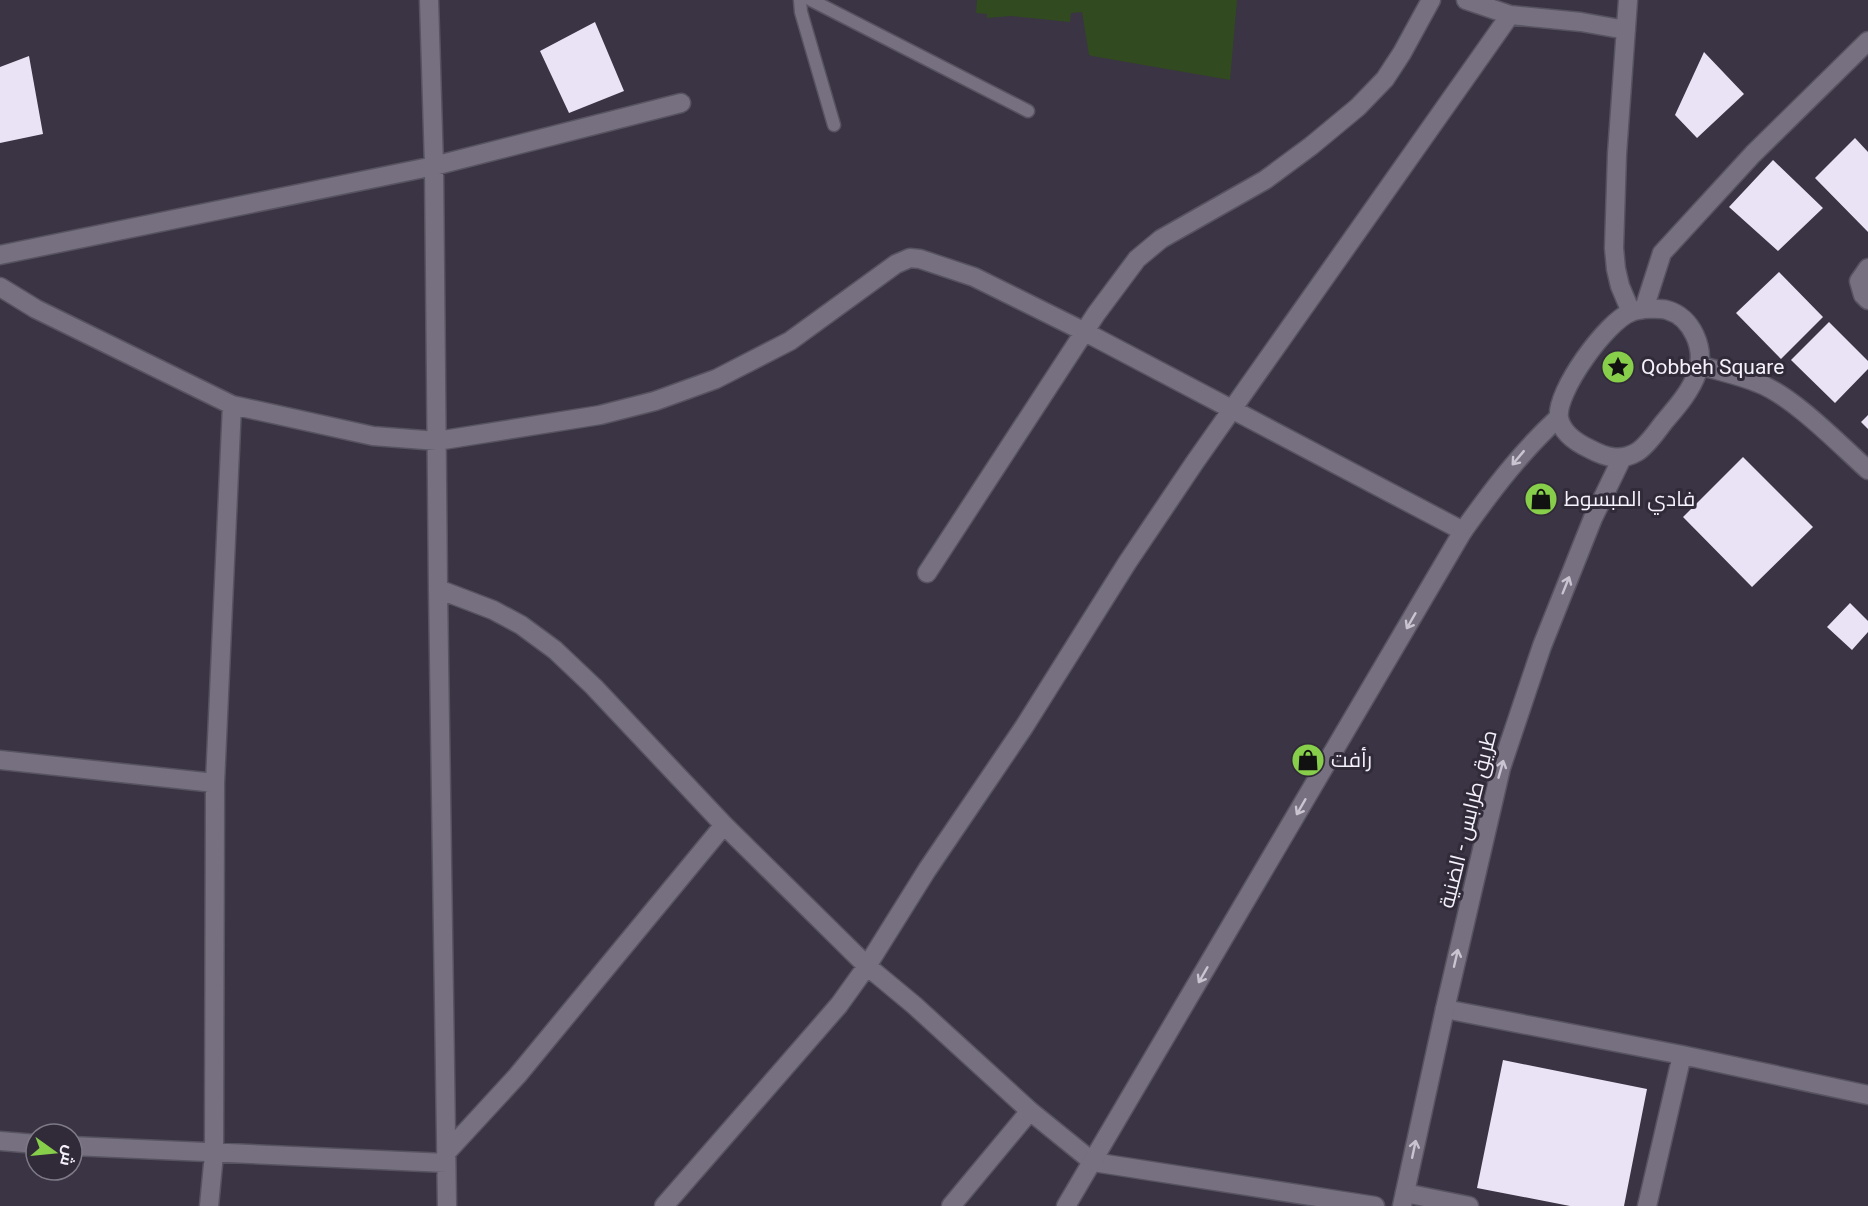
<svg xmlns="http://www.w3.org/2000/svg" width="1868" height="1206" font-family="Roboto,Cairo,sans-serif">
	<style>
		.green { fill: #324a1f }
		.building { fill: #eae3f6 }
		.lines { fill: none; stroke-linecap: round; stroke-linejoin: round }
		.lane-casing { stroke: #585360; stroke-width: 15 }
		.street-casing { stroke: #585360; stroke-width: 21 }
		.secondary-casing { stroke: #585360; stroke-width: 21 }
		.lane { stroke: #767081; stroke-width: 12 }
		.street { stroke: #767081; stroke-width: 18 }
		.secondary { stroke: #767081; stroke-width: 18 }
		.oneway { stroke: #c9c4d0 }
		.labels { text-anchor: middle; dominant-baseline: central; stroke-width: 6; stroke-linejoin: round; paint-order: stroke }
		.poi-label { font-size: 21px; fill: #f5f1fb; stroke: #302a39; text-anchor: start }
		.street-label { font-size: 21px; fill: #f5f1fb; stroke: #302a39 }
	</style>
	<rect width="100%" height="100%" fill="#3a3444"/>
	<path class="green" d="M977,0H1237L1230,80L1092,56L1089,55L1082,12L1071,13L1070,22L1011,16L987,18V14L976,13Z"/>
	<path class="building" d="M595,22L624,91L569,113L540,51Z
		M1704,52L1744,94L1697,138L1675,115Z
		M29,56L43,134L0,143V67Z
		M1855,138L1868,152V232L1815,178Z
		M1773,160L1823,208L1778,251L1729,207Z
		M1779,272L1823,317L1781,359L1736,313Z
		M1829,322L1868,361V369L1835,403L1791,360Z
		M1868,415V429L1861,422Z
		M1743,457L1813,527L1752,587L1683,517Z
		M1850,603L1868,621V632L1852,650L1827,627Z
		M1503,1060L1647,1089L1624,1206H1570L1477,1188Z"/>
	<g class="lines">
		<defs>
			<path id="lane" d="M800,0L801,12L834,125
				M811,0L1028,111"/>
			<path id="street" d="M429,0L434,166L438,589L447,1206
				M1466,0L1510,15
				M1628,0L1617,154L1614,248L1616,269L1620,286L1631,312
				M0,255L434,166L681,103
				M1868,268L1859,281L1863,295L1868,300
				M0,287L36,309L232,405L373,436L437,441L600,415L655,401L716,379L790,341L896,264L910,258L920,259L974,277L1085,332L1463,531
				M1699,365C1718,371 1739,375 1758,383C1793,396 1839,444 1868,470
				M927,573L1096,314L1137,259L1161,239L1265,180L1311,146L1358,107L1385,79L1402,53L1431,0
				M438,589L493,610L521,625L555,650L594,687L724,825L867,966L914,1005L1030,1111L1093,1162L1375,1206
				M0,760L215,783
				M1445,1009L1682,1055L1868,1095
				M0,1141L36,1144
				M72,1146L446,1163
				M447,1152L517,1076L724,825
				M1405,1193L1469,1206
				M209,1206L214,1154L215,783L232,405
				M664,1206L839,1005L867,966L927,870L1024,727L1127,563L1195,462L1510,15L1581,22L1626,30
				M951,1206L1030,1111
				M1647,1206L1682,1055"/>
			<path id="secondary" d="M1644,309C1652,309 1660,308 1667,310C1692,317 1706,349 1697,373C1691,391 1676,408 1664,422C1657,431 1647,446 1637,452C1620,462 1605,457 1590,449C1577,443 1562,433 1559,418C1555,392 1607,321 1631,312C1635,310 1640,310 1644,309Z
				M1644,309L1662,253L1753,154L1868,41
				M1066,1206L1463,531C1493,489 1521,452 1559,417
				M1402,1206L1445,1009L1501,768L1542,646L1593,518L1622,458"/>
		</defs>
		<use href="#lane" class="lane-casing"/>
		<use href="#street" class="street-casing"/>
		<use href="#secondary" class="secondary-casing"/>
		<use href="#lane" class="lane"/>
		<use href="#street" class="street"/>
		<use href="#secondary" class="secondary"/>
	</g>
	<defs><path id="oneway-shaft" d="M-6 0H5M1.5-3L5.5 0L1.5 3" fill="none" stroke-width="1.6" stroke-linecap="round" stroke-linejoin="round" transform="scale(1.5)"/></defs>
	<g class="oneway">
		<use href="#oneway-shaft" transform="translate(1518 458) rotate(130)"/>
		<use href="#oneway-shaft" transform="translate(1566 585) rotate(-68)"/>
		<use href="#oneway-shaft" transform="translate(1411 621) rotate(120)"/>
		<use href="#oneway-shaft" transform="translate(1501 769) rotate(-74)"/>
		<use href="#oneway-shaft" transform="translate(1301 807) rotate(120)"/>
		<use href="#oneway-shaft" transform="translate(1456 958) rotate(-77)"/>
		<use href="#oneway-shaft" transform="translate(1203 975) rotate(120)"/>
		<use href="#oneway-shaft" transform="translate(1414 1149) rotate(-78)"/>
	</g>
	<defs>
		<symbol id="sight-disc" viewBox="-11 -11 22 22"><circle r="9.5" fill="#87cf4a" stroke="#302a39"/><path d="M0-6L1.8-2.2L6-1.7L2.9 1.2L3.7 5.4L0 3.3L-3.7 5.4L-2.9 1.2L-6-1.7L-1.8-2.2Z" fill="#111"/></symbol>
		<symbol id="shop-disc" viewBox="-11 -11 22 22"><circle r="9.5" fill="#87cf4a" stroke="#302a39"/><path d="M-5-2.5h2.3a2.7 3.5 0 0 1 5.4 0H5L5.5 6h-11ZM-1.5-2.5h3a1.5 2.3 0 0 0-3 0Z" fill="#111"/></symbol>
	</defs>
	<g fill-rule="evenodd">
		<use href="#sight-disc" x="1599" y="348" width="38" height="38"/>
		<use href="#shop-disc" x="1522" y="480" width="38" height="38"/>
		<use href="#shop-disc" x="1289" y="741" width="38" height="38"/>
	</g>
	<g class="labels">
		<g class="poi-label">
			<text x="1641" y="367">Qobbeh Square</text>
			<text x="1564" y="499">فادي المبسوط</text>
			<text x="1331" y="760">رأفت</text>
		</g>
		<g class="street-label">
			<text transform="translate(1468 819) rotate(-76)">طريق طرابس - الضنية</text>
		</g>
	</g>
	<g transform="translate(54 1152) rotate(105)"><circle r="28" fill="#302a39" stroke="#7f7a87" stroke-width="1.5"/>
	<path d="M0-4.5L10 22L0 15L-10 22Z" fill="#87cf4a"/>
	<text y="-9" font-size="16" font-weight="bold" text-anchor="middle" fill="#f5f1fb">ش</text>
	</g>
</svg>
